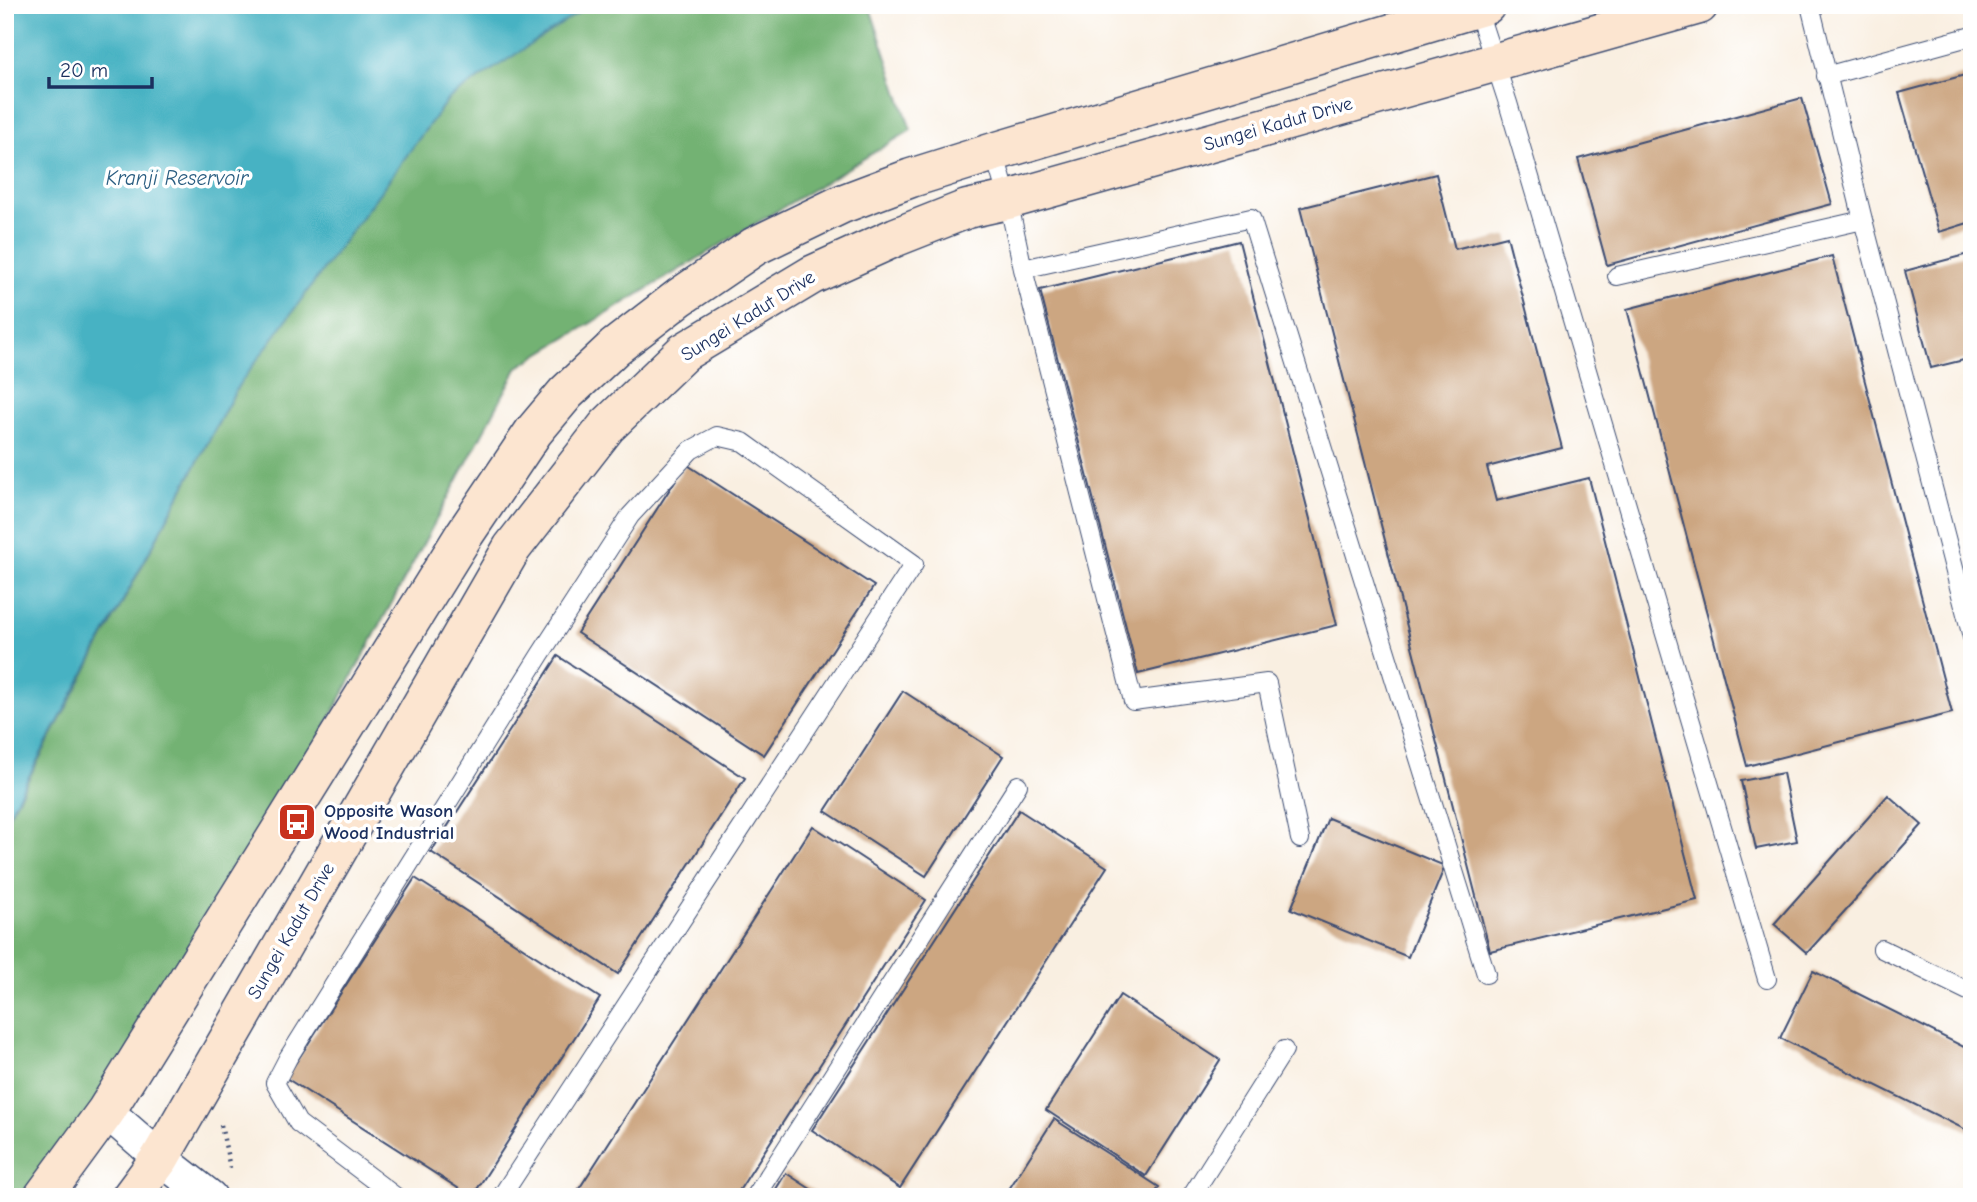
<svg xmlns="http://www.w3.org/2000/svg" width="1977" height="1202" font-family="'Comic Neue',sans-serif">
	<style>
		.forest { fill: #73b273; stroke: #477068; stroke-width: 2 }
		.water { fill: #46b2c3; stroke: #307090; stroke-width: 2 }
		.building { fill: #cca681 }
		.lines { fill: none; stroke-linecap: round; stroke-linejoin: round }
		.service-casing { stroke: #3c4c72; stroke-width: 20 }
		.minor-casing { stroke: #3c4c72; stroke-width: 36 }
		.secondary-casing { stroke: #3c4c72; stroke-width: 41 }
		.path { stroke: #3c4c72; stroke-width: 4.5; stroke-dasharray: 2 5; stroke-linecap: butt }
		.service { stroke: #fff; stroke-width: 18 }
		.minor { stroke: #fff; stroke-width: 33 }
		.secondary { stroke: #fce5d0; stroke-width: 38 }
		.labels { text-anchor: middle; dominant-baseline: central; stroke-width: 7; stroke-linejoin: round; paint-order: stroke }
		.street-label { font-size: 19px; fill: #1b2f5e; stroke: #fff }
		.poi-label { font-size: 19px; font-weight: bold; fill: #1b2f5e; stroke: #fff; text-anchor: start }
		.water-label { font-size: 21px; font-style: italic; fill: #2a5d81; stroke: #fff }
	</style>
	<rect width="100%" height="100%" fill="#fff"/>
	<filter id="ink" filterUnits="userSpaceOnUse"><feTurbulence type="fractalNoise" baseFrequency=".0143" numOctaves="2"/><feDisplacementMap in="SourceGraphic" scale="14" xChannelSelector="R" yChannelSelector="G"/><feConvolveMatrix kernelMatrix="1 2 1 2 8 2 1 2 1" color-interpolation-filters="sRGB"/></filter>
	<filter id="wash" filterUnits="userSpaceOnUse"><feTurbulence type="fractalNoise" baseFrequency=".00686" numOctaves="4" result="noise"/><feDisplacementMap in="SourceGraphic" scale="28" xChannelSelector="R" yChannelSelector="G"/><feGaussianBlur stdDeviation="1.57" result="paint"/><feColorMatrix in="noise" values="0 0 0 0 0 0 0 0 0 0 0 0 0 0 0 0 0 1.4 0 .05"/><feComposite in="paint" operator="in"/></filter>
	<g filter="url(#wash)">
		<rect width="100%" height="100%" fill="#f9efe1"/>
		<path class="forest" d="M588,5H869L911,130L518,367L283,806L44,1197H5V823L244,375L448,99Z"/>
		<path class="water" d="M5,5H590L448,99L238,386L5,821Z"/>
		<g id="blocks">
			<path class="building" d="M1972,73V233L1968,223L1939,232L1899,93Z
				M1802,98L1832,204L1607,265L1578,159Z
				M1436,174L1455,249L1507,236L1562,448L1487,467L1496,501L1589,478L1697,900L1490,951L1300,208Z
				M1239,241L1337,625L1138,674L1040,290Z
				M1972,253V358L1931,368L1905,271Z
				M1832,256L1952,713L1747,766L1627,309Z
				M686,464L874,586L764,755L577,633Z
				M558,656L745,778L618,974L431,852Z
				M903,691L1003,756L926,876L825,811Z
				M1783,773L1797,841L1756,849L1741,781Z
				M1888,795L1922,825L1807,953L1774,924Z
				M1019,810L1107,867L900,1188L812,1130Z
				M1328,818L1445,866L1408,957L1291,909Z
				M813,826L926,900L735,1197H584L577,1192Z
				M415,878L600,998L472,1197L286,1078Z
				M1813,971L1972,1051V1133L1780,1038Z
				M1120,995L1220,1060L1146,1176L1046,1110Z
				M1054,1119L1159,1187L1153,1197H1004Z
				M786,1173L823,1197H771Z"/>
		</g>
	</g>
	<g filter="url(#ink)">
		<use href="#blocks" fill-opacity="0" stroke="#3c4c72" stroke-width="2"/>
		<g class="lines">
			<defs>
				<path id="service" d="M1810,5L1863,220L1972,637
					M1477,8L1508,103L1767,979
					M1826,76L1972,36
					M994,152L1008,200L1023,269L1133,701L1267,683L1300,839
					M1023,269L1251,218L1486,974
					M1617,276L1863,220
					M1882,949L1972,993
					M396,1197L298,1123L275,1083L288,1058L540,655L630,516L691,450L717,436L743,442L914,564L501,1197
					M755,1197L1018,785
					M1191,1197L1284,1050"/>
				<path id="minor" d="M106,1111L160,1158L210,1197"/>
				<path id="secondary" d="M43,1197L106,1111L464,535L534,431L566,393L615,347L680,297L755,246L842,204L911,178L994,152L1486,5
					M131,1197L160,1158L512,548L607,426L684,352L812,275L896,237L967,209L1008,200L1699,5"/>
			</defs>
			<use href="#service" class="service-casing"/>
			<use href="#minor" class="minor-casing"/>
			<use href="#secondary" class="secondary-casing"/>
			<path class="path" d="M221,1125L230,1168"/>
			<use href="#service" class="service"/>
			<use href="#minor" class="minor"/>
			<use href="#secondary" class="secondary"/>
		</g>
	</g>
	<defs>
		<symbol id="bus-square" viewBox="-11 -11 22 22"><rect x="-9" y="-9" width="18" height="18" rx="4" fill="#c8321e" stroke="#fff"/><path d="M-5-6H5V4H4V6H2V4H-2V6H-4V4H-5ZM-3.5-4V0h7V-4ZM-3.5 1.2v1.5H-2V1.2ZM2 1.2v1.5H3.5V1.2Z" fill="#fff"/></symbol>
	</defs>
	<g fill-rule="evenodd">
		<use href="#bus-square" x="275" y="800" width="44" height="44"/>
	</g>
	<g class="labels">
		<g class="street-label">
			<text transform="translate(1278 124) rotate(-16)">Sungei Kadut Drive</text>
			<text transform="translate(748 316) rotate(-32)">Sungei Kadut Drive</text>
			<text transform="translate(291 931) rotate(-60)">Sungei Kadut Drive</text>
		</g>
		<g class="poi-label">
			<text x="324" y="811">Opposite Wason<tspan x="324" dy="22">Wood Industrial</tspan></text>
		</g>
		<g class="water-label">
			<text x="177" y="178">Kranji Reservoir</text>
		</g>
	</g>
	<rect width="1977" height="1202" fill="none" stroke="#fff" stroke-width="28"/>
	<path d="M49 77v10h103v-10" fill="none" stroke="#1b2f5e" stroke-width="3.5"/>
	<text x="60" y="77" font-size="21" fill="#1b2f5e" stroke="#ffffff" stroke-width="5" paint-order="stroke">20 m</text>
</svg>
